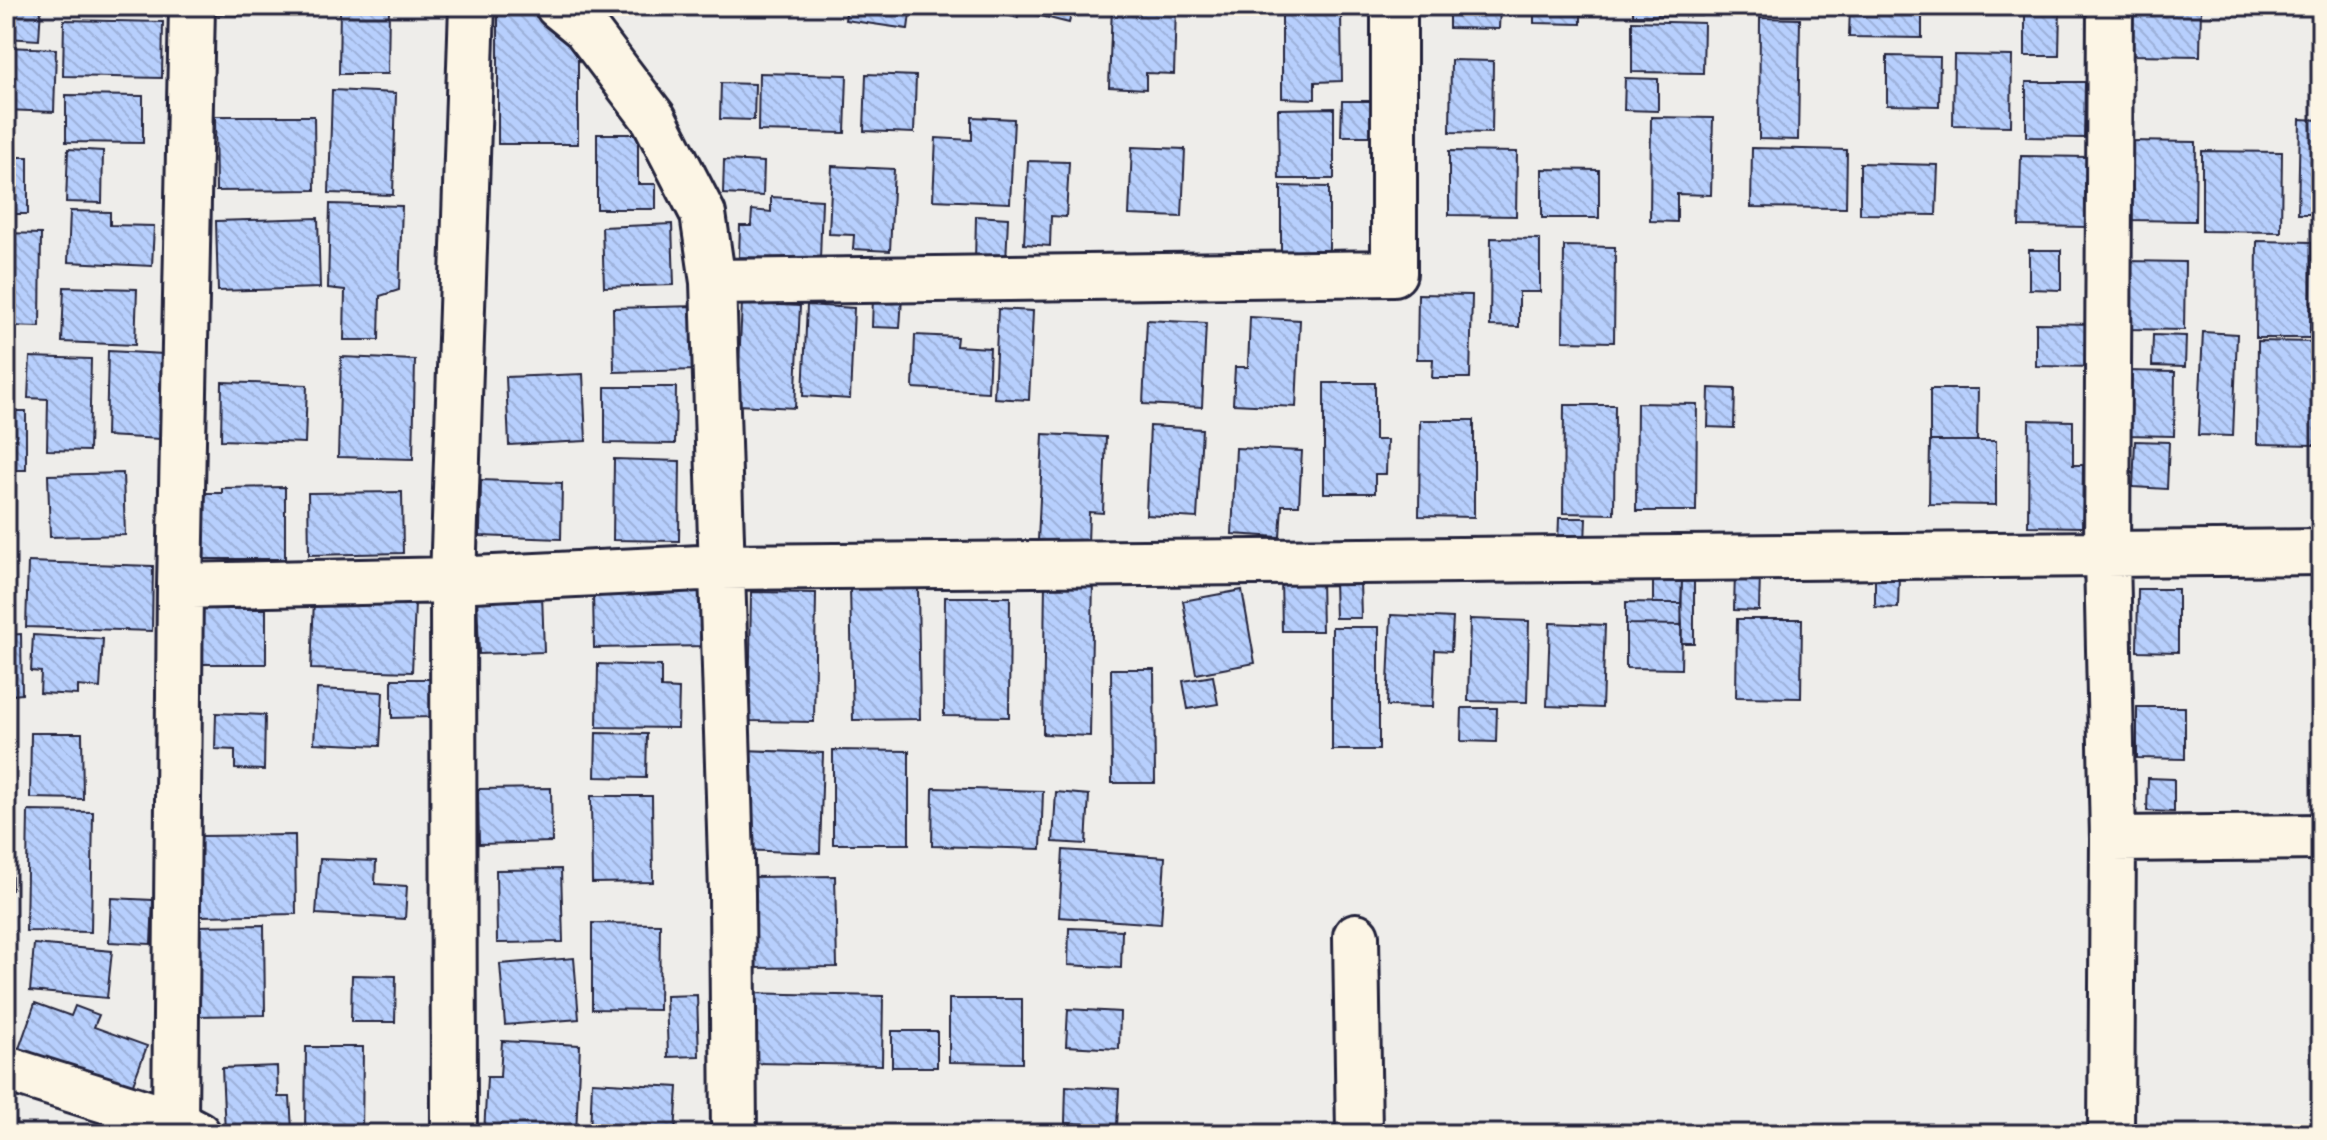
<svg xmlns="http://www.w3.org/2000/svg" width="2327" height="1140" font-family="Pangolin,sans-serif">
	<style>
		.building { fill: url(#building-back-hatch); stroke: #22223b; stroke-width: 2 }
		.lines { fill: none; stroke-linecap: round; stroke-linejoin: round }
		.minor-casing { stroke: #22223b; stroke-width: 50 }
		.minor { stroke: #fcf5e5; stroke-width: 44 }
	</style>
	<defs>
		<pattern id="building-back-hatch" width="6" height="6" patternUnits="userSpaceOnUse" patternTransform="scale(2)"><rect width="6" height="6" fill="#b7cffd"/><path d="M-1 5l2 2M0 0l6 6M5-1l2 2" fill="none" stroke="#9db1da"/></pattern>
	</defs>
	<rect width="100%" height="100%" fill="#eeedea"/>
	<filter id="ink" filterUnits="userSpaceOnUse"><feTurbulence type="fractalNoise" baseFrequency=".0125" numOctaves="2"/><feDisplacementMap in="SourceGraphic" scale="16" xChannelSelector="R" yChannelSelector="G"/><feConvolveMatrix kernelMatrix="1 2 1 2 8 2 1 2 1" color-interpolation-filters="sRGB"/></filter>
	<g filter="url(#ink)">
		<path class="building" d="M6,6H41L39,40L6,38Z
			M74,6H148V12L74,11Z
			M213,6H276V16L213,14Z
			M340,6H389L388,74H339Z
			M498,6H529L549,15L578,50V144H498Z
			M847,6H911L908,29L845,20Z
			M969,6H1021L1018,18Z
			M1039,6H1073L1069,23L1037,15Z
			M1112,6L1176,7L1174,74L1146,73V89L1109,87Z
			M1449,6H1500L1499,29L1449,28Z
			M1534,6H1581V24L1534,23Z
			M1633,6H1701V16L1633,15Z
			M1850,6H1922V38L1849,37Z
			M1953,6H2004V15L1953,14Z
			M2025,6H2060L2059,56H2025Z
			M2131,6H2201L2200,56L2130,55Z
			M1282,13H1341L1342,81L1315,82V99L1282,98Z
			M1760,18L1800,19L1798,140L1759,139Z
			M64,20L163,22L162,78L63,76Z
			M1632,21L1704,23L1703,73L1632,72Z
			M6,47L56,49L54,112L6,110Z
			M1954,55L2012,56L2011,126L1953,125Z
			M1887,56L1940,57L1939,106L1887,105Z
			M1451,60L1493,61L1492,133L1450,132Z
			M759,73L847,75L845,133L758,131Z
			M866,74L916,76L914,133L864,131Z
			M1625,78L1658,79V111L1624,110Z
			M2026,82H2085L2084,138L2026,137Z
			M721,83L755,84L754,120L720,119Z
			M332,90L396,93L393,195L329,193Z
			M66,95L143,96V143L66,142Z
			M1342,101H1376V136H1341Z
			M1334,108V179H1279L1278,109Z
			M215,116H314L315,190L216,191Z
			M972,117L1014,119L1010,203L933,200L936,138L972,140Z
			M1651,117L1713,118L1711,195L1677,194V222L1650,221Z
			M2300,119L2321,120V214H2298Z
			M597,134H638V184H656V209H597Z
			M2129,141L2196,142L2195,221L2128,220Z
			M1132,147L1185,149L1182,217L1129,215Z
			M1752,148L1847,150L1846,208L1751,207Z
			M68,149L103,151L102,203L66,202Z
			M1449,151L1517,152L1516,216L1449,215Z
			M2202,151L2282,152L2281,232L2202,231Z
			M2021,156L2090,157L2089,227L2019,226Z
			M6,157H28V214H6Z
			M724,160L764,162L763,196L723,194Z
			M1028,161L1069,162L1066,217L1051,216L1050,246L1024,244Z
			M1860,163L1938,165L1936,215L1860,214Z
			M832,166L894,169L890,251L853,249L854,235L829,234Z
			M1542,169L1599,170V218H1542Z
			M1281,186L1329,187V258H1281Z
			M771,197L822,200L820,260L739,257L740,226H751L752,210L771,212Z
			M330,204L402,206L399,290L380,296L379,340H344L345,290L328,288Z
			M70,211L110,212V225L154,226L152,266L68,262Z
			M976,216L1008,218L1006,263L975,261Z
			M318,218L320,288L218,291L216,221Z
			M672,224L674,285L604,287L602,227Z
			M6,233L41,234L40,327L6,326Z
			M1491,238L1540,239V292H1519V327L1490,326Z
			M2257,241L2312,242L2310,338H2256Z
			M1564,246L1615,247L1614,342L1563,341Z
			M2029,250H2061V290L2029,289Z
			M2127,261L2185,262L2184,330L2126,329Z
			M64,287L137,289L135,345L62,342Z
			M1418,294L1472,295L1470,378H1432L1433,359H1417Z
			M873,297L902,298L900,328L872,327Z
			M742,303L800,306L795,408L737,405Z
			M807,305L854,308L850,399L803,396Z
			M698,306L699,370L614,372L613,308Z
			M998,309L1033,311L1029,400L994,398Z
			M1250,317L1300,320L1296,407L1233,404L1235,367H1248Z
			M1147,320L1206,323L1202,407L1143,404Z
			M2036,323L2097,324L2096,367L2036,366Z
			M2203,332L2237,334L2233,436L2198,435Z
			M915,335L957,337L956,346L990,348L988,392L913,388Z
			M2153,335L2186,336L2185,367L2152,366Z
			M2258,341L2316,342L2315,445L2257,444Z
			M108,351L164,354L161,439L106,436Z
			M30,357L91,359L89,451L47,450L48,399L28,398Z
			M341,357L415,360L413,459L338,457Z
			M2126,371L2175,372L2174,436L2125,435Z
			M583,374L586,441L509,445L506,377Z
			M222,382L307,385L305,443L221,440Z
			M1324,383H1375V440H1387L1386,474H1375V493H1324Z
			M605,387H676L675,444L605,443Z
			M1709,388L1735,389L1734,428L1708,427Z
			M1930,389H1978L1977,441H1930Z
			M1637,403L1697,404L1696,511H1636Z
			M1564,405H1615L1614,514L1563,513Z
			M6,411H26V470H6Z
			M1420,420H1474V517L1419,516Z
			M2029,420L2073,421V465H2083L2082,527L2028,526Z
			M1150,426L1202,429L1197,518L1146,515Z
			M1043,434L1106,437L1103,513L1089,512L1088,544L1038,541Z
			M1930,441H1996V505L1929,504Z
			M2135,441L2169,442L2167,489L2133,487Z
			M1236,448L1302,451L1299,505H1282L1280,537L1232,534Z
			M614,459L680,461L679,541L613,540Z
			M123,473L125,535L50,537L48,475Z
			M6,480H14L11,536H6Z
			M481,480L562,483L561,539L480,536Z
			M285,487V559H202V493H222V488Z
			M402,492L403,553L309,555L308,493Z
			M1559,518H1586L1585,544H1558Z
			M6,542L9,588L6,589Z
			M28,562L153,566L152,631L26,627Z
			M1735,572L1760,573L1759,611L1734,610Z
			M1875,575H1899L1898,608L1875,607Z
			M1281,577H1321L1322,631H1282Z
			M1045,579L1093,580L1090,736L1043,734Z
			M1653,579H1682L1681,603H1653Z
			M1682,579L1694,580V643H1681Z
			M1334,580H1360L1361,618H1335Z
			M918,586L920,719L853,720L850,587Z
			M704,589L706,646L594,648L593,591Z
			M2138,589H2178V652L2137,651Z
			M1242,590L1255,663L1196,674L1183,601Z
			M751,592L816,593L814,722L749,721Z
			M542,593L544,652L479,654L477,595Z
			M945,597H1010L1009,717L944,716Z
			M2313,597H2321V663L2310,662Z
			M314,600L415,603L412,672L311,669Z
			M1626,602L1681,603L1682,625L1626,624Z
			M200,609H266V664H200Z
			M1391,615L1453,618L1451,651L1435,650L1433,707L1387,706Z
			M1470,619L1529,621L1527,702L1468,701Z
			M1737,619H1802L1801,698L1736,697Z
			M1550,623L1605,625L1602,708L1547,706Z
			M1626,624L1682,625L1681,669L1626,668Z
			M1332,627H1379V750H1332Z
			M21,634L22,694L12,695L13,746H6V635Z
			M33,635L103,639L100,688L78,686V695L40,693L41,672L31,671Z
			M598,664L661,666V688L679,689L678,728L597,727Z
			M1111,669H1154L1155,783H1112Z
			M1213,676L1218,704L1188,709L1183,681Z
			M392,679H430V717L392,718Z
			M317,689L383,692L380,746L314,743Z
			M2137,707H2185V759L2137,758Z
			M1462,708H1497L1496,742L1461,741Z
			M216,713L265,715L264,770L235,769V750L215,749Z
			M31,733H82L83,799L30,798Z
			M596,733L647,734L646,778L595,777Z
			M743,750L823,753L820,853L739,850Z
			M833,750L909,751V844H833Z
			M2148,778L2174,779V812L2147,811Z
			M551,788L552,842L479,844L478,789Z
			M933,788L1043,791L1041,849L932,846Z
			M1056,792L1089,795L1086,844L1053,842Z
			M591,796H652L653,882L592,883Z
			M28,811L93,812L91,932L26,931Z
			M295,835L296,914L201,916V836Z
			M6,838H11L12,890H6Z
			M1063,850L1165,857L1161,924L1059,917Z
			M320,859L376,861L375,884L407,886L405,919L316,914Z
			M561,869L563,942L497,943L496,870Z
			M835,876L837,967L752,968L750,877Z
			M111,898L153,900L151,944L109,942Z
			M592,923L660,924L659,1010L592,1009Z
			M264,925L265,1015L193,1016L192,926Z
			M1069,928L1122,930L1121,968L1068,965Z
			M34,944L112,951L107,998L30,991Z
			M574,958L579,1019L505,1025L500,964Z
			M352,975L396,976L395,1022H351Z
			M747,993L883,996L882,1065L746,1063Z
			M697,995L699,1056L668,1057L666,996Z
			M949,999H1022V1063L949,1062Z
			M35,1003L71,1016L75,1006L99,1015L94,1027L147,1046L127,1100L15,1060Z
			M1068,1009L1120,1012L1119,1049L1066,1046Z
			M892,1031H937V1067H892Z
			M502,1041L580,1045L576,1134H484L487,1077H500Z
			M306,1047H363L362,1134H305Z
			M277,1066L278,1097H290L292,1129L225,1132L222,1068Z
			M592,1082L678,1087L675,1134H590Z
			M1066,1086L1119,1089L1117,1126L1065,1123Z"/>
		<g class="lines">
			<defs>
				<path id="minor" d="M558,6L585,28L654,119L703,214L713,282L732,893L734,1134
					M2110,6L2107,555L2113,839L2111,1134
					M713,282L1394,273V6
					M180,586L453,580L721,567L2321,552
					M2113,839L2321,837
					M1356,936L1359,1134
					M6,1069L175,1122L198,1134
					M167,1134L175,1122L180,586L192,6
					M454,1134L453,580L472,6"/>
			</defs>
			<use href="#minor" class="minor-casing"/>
			<use href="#minor" class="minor"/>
		</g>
	</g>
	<rect width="2327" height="1140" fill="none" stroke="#fcf5e5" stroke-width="32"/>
	<rect x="16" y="16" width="2295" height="1108" fill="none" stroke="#22223b" stroke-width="3" filter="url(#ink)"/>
</svg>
